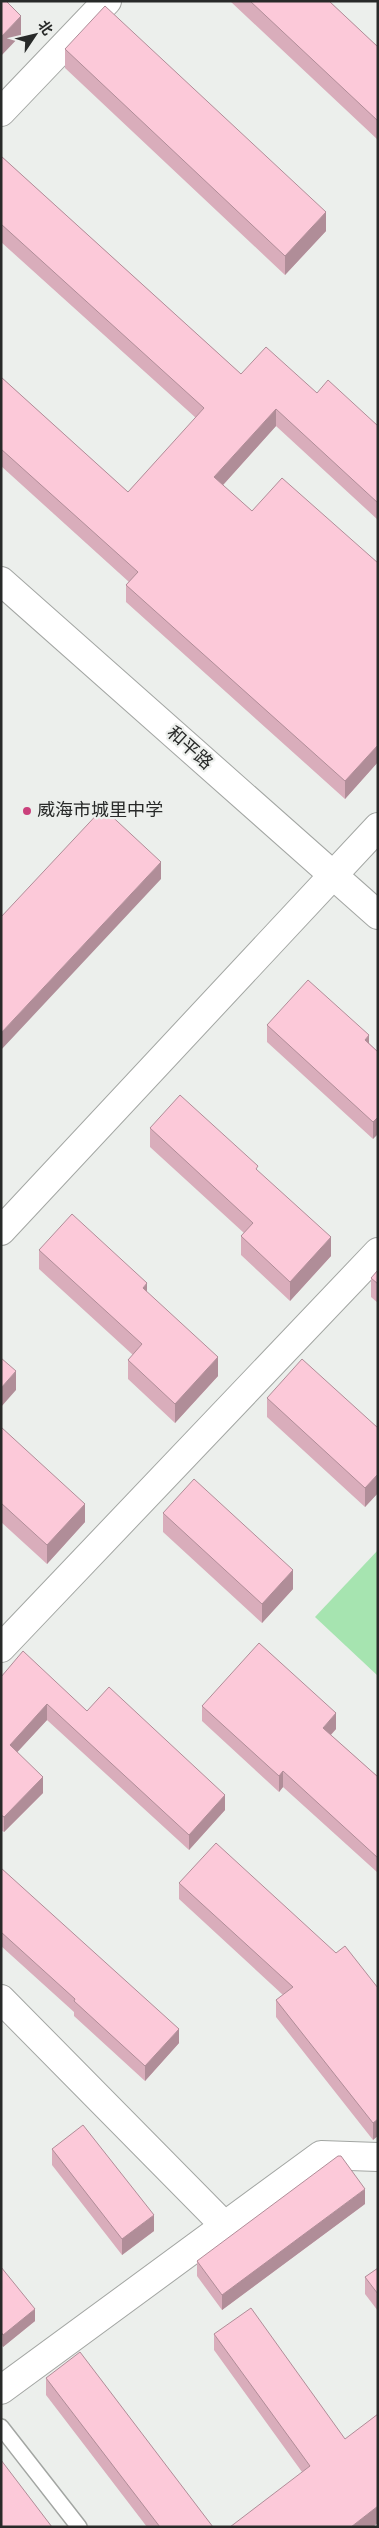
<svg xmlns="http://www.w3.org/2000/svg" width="379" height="2528" font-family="Overpass,'Noto Sans SC',sans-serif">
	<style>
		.green { fill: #a6e4b0 }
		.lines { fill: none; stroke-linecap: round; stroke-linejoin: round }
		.lane-casing { stroke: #a3a6a3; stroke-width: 18 }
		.street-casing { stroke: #a3a6a3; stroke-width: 30 }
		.secondary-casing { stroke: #a3a6a3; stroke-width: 30 }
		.lane { stroke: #fff; stroke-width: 15 }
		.street { stroke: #fff; stroke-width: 28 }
		.secondary { stroke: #fff; stroke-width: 28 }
		.wall { fill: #d9adbb }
		.shaded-wall { fill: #b08d98 }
		.building { fill: #fcc9d9; stroke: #b08d98 }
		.poi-dot { fill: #ca417c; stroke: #ecefec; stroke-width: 2 }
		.labels { text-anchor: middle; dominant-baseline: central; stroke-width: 4.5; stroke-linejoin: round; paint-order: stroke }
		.street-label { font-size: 18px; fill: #282a29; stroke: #ecefec }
		.poi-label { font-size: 18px; fill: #282a29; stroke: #ecefec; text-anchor: start }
	</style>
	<rect width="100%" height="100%" fill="#ecefec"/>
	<path class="green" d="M378,1550V1676L315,1617Z"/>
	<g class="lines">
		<defs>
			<path id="lane" d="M1,2427L79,2527"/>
			<path id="street" d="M1,112L107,1
				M1,1648L378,1252
				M1,1999L225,2226
				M1,2390L321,2155L378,2157"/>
			<path id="secondary" d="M1,581L378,915
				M1,1231L378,827"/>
		</defs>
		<use href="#lane" class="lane-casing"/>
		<use href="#street" class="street-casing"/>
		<use href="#secondary" class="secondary-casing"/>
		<use href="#lane" class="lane"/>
		<use href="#street" class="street"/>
		<use href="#secondary" class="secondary"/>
	</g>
	<path class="wall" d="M230,1H329L378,47V140Z
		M65,49L326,231L285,275L65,68Z
		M1,156L241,374L317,393L378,426V520L276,426L223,485L252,511L378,563V762L345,799L126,602V585L129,582L1,466V377L128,492L196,418L1,242Z
		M267,1025L369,1043L378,1052L373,1139L267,1042Z
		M150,1128L258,1171L331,1256L290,1301L241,1255V1236L244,1233L150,1147Z
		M39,1250L147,1292L218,1376L175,1423L128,1379V1360L133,1355L39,1269Z
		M378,1270V1303L371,1297V1278Z
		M267,1398L378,1428V1493L365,1507L267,1417Z
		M1,1427L85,1522L47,1564L1,1522Z
		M163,1513L293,1589L262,1623L163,1532Z
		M1,1677L87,1711L225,1810L189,1850L47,1720L17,1752L43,1793L4,1832L1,1830Z
		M202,1706L336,1729L331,1735L378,1777V1873L283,1787L279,1792L202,1721Z
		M1,1868L179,2043L145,2081L74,2016V2012L1,1946Z
		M179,1883L336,1953L378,1988L373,2140L276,2017V2000L283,1995L179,1899Z
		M52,2149L154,2231L122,2255L52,2165Z
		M365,2204L222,2310L197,2276V2261Z
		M1,2267L35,2321L3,2347L1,2344Z
		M378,2268V2311L365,2294V2277Z
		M214,2334L373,2527L302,2472L214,2350Z
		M46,2378L213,2527H147L46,2395Z"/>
	<path class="shaded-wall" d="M21,16V35L1,56V37Z
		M326,212V231L285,275V256Z
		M276,409V426L214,495V477Z
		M378,745V762L345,799V781Z
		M161,862V879L1,1050V1033Z
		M369,1035V1052L365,1040Z
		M378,1117V1134L373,1139V1122Z
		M331,1237V1256L290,1301V1282Z
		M147,1283V1302L143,1288Z
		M218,1357V1376L175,1423V1404Z
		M16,1371V1390L1,1407V1388Z
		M378,1474V1493L365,1507V1488Z
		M85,1504V1522L47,1564V1545Z
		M293,1570V1589L262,1623V1604Z
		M47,1704V1720L10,1760V1745Z
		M336,1713V1729L323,1743V1728Z
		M283,1771V1787L279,1792V1776Z
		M43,1777V1793L4,1832V1817Z
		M225,1795V1810L189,1850V1835Z
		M179,2029V2043L145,2081V2066Z
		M2,2091V2108L1,2109V2092Z
		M378,2119V2136L373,2140V2123Z
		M365,2189V2204L222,2310V2295Z
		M154,2215V2231L122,2255V2239Z
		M35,2309V2321L3,2347V2335Z
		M378,2506V2523L373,2527H351Z"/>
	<path class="building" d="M1,1H6L21,16L1,37Z
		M250,1H329L378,47V121Z
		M105,6L326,212L285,256L65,49Z
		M1,156L241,374L266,347L317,393L328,380L378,426V503L276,409L214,477L252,511L282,478L378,563V745L345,781L126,585L138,572L1,449V377L128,492L204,408L1,224Z
		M103,808L161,862L1,1033V917Z
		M308,980L369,1035L365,1040L378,1052V1117L373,1122L267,1025Z
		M180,1095L258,1166L256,1169L331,1237L290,1282L241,1236L253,1223L150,1128Z
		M72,1214L147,1283L143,1288L218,1357L175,1404L128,1360L142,1344L39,1250Z
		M378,1270V1284L371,1278Z
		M1,1358L16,1371L1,1388Z
		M302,1359L378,1428V1474L365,1488L267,1398Z
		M1,1427L85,1504L47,1545L1,1503Z
		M194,1479L293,1570L262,1604L163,1513Z
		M259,1643L336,1713L323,1728L378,1777V1858L283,1771L279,1776L202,1706Z
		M23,1651L87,1711L109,1687L225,1795L189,1835L47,1704L10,1745L43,1777L4,1817L1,1815V1677Z
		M216,1843L336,1953L345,1946L378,1988V2119L373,2123L276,2000L293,1987L179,1883Z
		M1,1868L179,2029L145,2066L74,2001L75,1999L1,1932Z
		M83,2125L154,2215L122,2239L52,2149Z
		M338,2156H341L365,2189L222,2295L197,2261Z
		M1,2267L35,2309L3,2335L1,2332Z
		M378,2268V2294L365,2277Z
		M251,2308L345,2439L378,2414V2506L351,2527H230L310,2466L214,2334Z
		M80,2352L213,2527H160L46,2378Z
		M1,2460L52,2527H1Z"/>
	<circle class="poi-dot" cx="27" cy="811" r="5"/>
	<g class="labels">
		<g class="street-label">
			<text transform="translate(189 749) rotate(42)">和平路</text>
		</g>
		<g class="poi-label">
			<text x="37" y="811">威海市城里中学</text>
		</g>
	</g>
	<rect width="379" height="2528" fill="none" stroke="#282a29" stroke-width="5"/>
	<g transform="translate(35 35) rotate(55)" stroke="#ecefec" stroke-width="4" paint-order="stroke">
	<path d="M0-4L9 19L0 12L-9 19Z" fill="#282a29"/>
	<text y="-8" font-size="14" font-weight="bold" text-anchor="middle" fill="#282a29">北</text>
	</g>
</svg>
